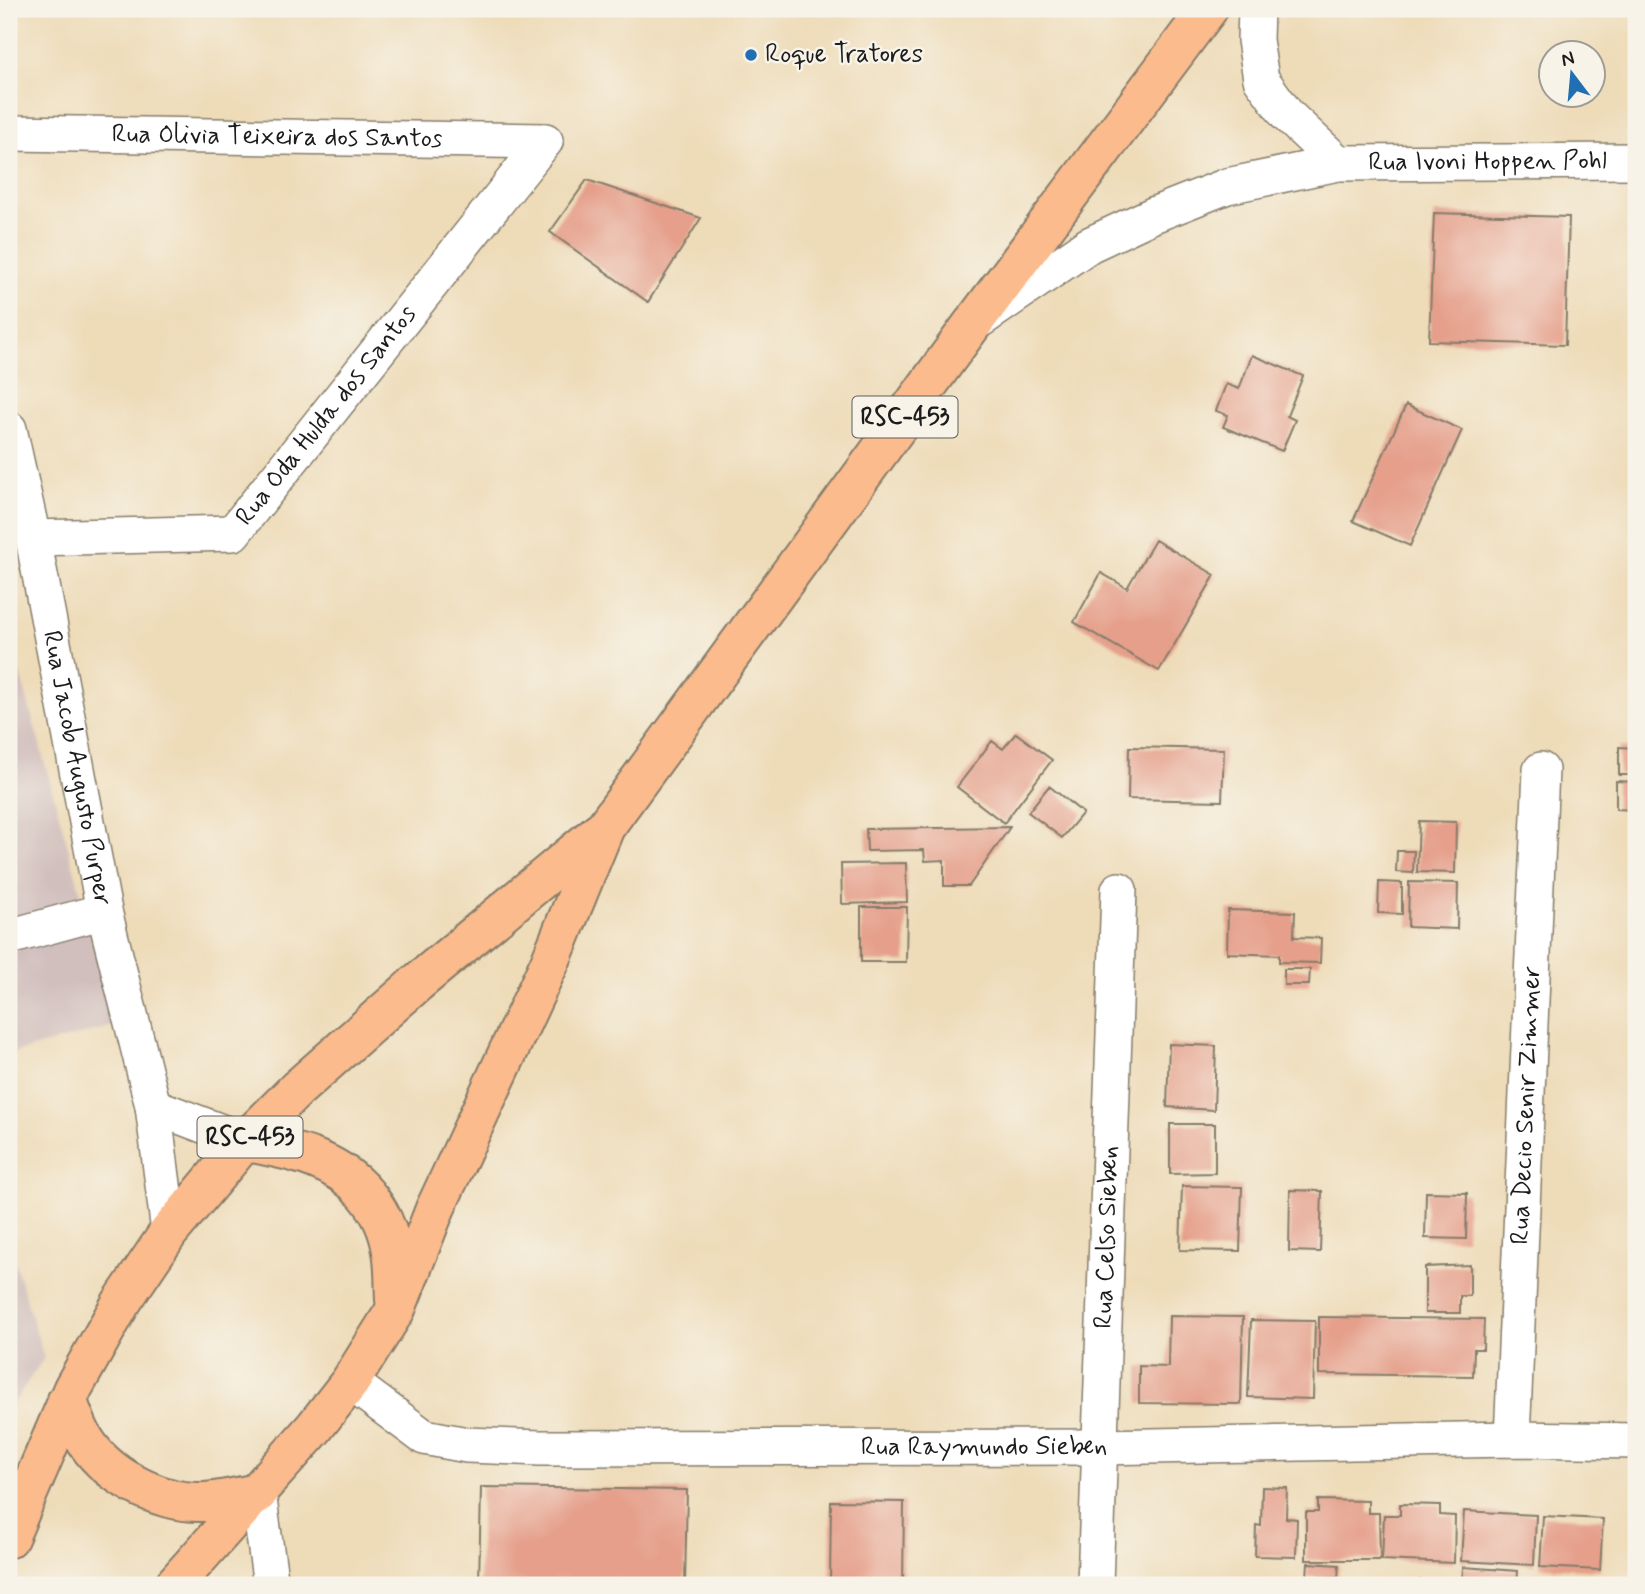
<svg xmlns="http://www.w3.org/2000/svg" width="1645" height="1594" font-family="Mynerve,sans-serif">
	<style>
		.industrial { fill: #d1bfbd }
		.building { fill: #e59f8a }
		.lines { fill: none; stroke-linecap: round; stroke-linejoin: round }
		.minor-casing { stroke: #857c6a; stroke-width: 38 }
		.highway-casing { stroke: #857c6a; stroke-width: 42 }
		.minor { stroke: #fff; stroke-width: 35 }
		.highway { stroke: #fbbb8d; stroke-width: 38 }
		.poi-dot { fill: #1f6fb2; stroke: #f7f3e8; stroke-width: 2.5 }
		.labels { text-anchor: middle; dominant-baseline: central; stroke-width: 5; stroke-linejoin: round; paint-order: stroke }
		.shield { fill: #f7f3e8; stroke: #5e5c59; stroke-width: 2 }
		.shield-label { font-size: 24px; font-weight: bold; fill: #1c1c1c }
		.poi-label { font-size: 26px; fill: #1c1c1c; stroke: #f7f3e8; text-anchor: start }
		.street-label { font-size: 26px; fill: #1c1c1c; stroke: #f7f3e8 }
	</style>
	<rect width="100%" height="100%" fill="#f7f3e8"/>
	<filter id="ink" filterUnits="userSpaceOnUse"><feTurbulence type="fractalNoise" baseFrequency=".0143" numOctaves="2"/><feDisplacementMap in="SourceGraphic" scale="14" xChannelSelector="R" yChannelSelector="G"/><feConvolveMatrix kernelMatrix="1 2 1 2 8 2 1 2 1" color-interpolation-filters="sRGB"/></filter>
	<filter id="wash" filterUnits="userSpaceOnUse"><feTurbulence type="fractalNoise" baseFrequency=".00686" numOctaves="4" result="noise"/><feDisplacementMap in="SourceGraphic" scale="28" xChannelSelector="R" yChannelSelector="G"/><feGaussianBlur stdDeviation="1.57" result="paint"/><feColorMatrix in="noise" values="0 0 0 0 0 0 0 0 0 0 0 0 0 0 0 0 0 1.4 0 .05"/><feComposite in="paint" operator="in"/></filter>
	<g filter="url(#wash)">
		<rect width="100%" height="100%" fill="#eedcb9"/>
		<path class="industrial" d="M9,633L117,1025L9,1054Z
			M9,1243L44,1358L9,1409Z"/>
		<g id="blocks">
			<path class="building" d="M587,180L701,218L648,302L550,232Z
				M1434,213L1569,217L1565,345L1429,341Z
				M1252,355L1303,376L1287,416L1295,420L1282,451L1223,427L1228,415L1216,411L1226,384L1239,389Z
				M1406,405L1462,430L1410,546L1353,521Z
				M1155,540L1215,575L1159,671L1074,622L1101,573L1127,588Z
				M1016,733L1052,760L1004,823L957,787L992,741L1003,749Z
				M1129,747L1224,749L1222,801L1128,799Z
				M1619,747L1636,748V775H1619Z
				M1616,781L1636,782V810L1616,809Z
				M1049,786L1083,813L1062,838L1028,812Z
				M1419,821L1456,822L1455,873L1417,872Z
				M1010,827L969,886H944V860L925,861L924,850L867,851L866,829Z
				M1397,851H1414L1413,873L1396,872Z
				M906,863L907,902L842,904L841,864Z
				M1379,882L1402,883V914L1378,913Z
				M1409,882L1458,883L1457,929L1408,927Z
				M861,907H907L906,962H861Z
				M1228,910L1295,912L1294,937L1321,938L1320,963L1279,962V955L1227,953Z
				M1284,969H1310L1309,985H1284Z
				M1169,1044L1216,1046L1214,1110L1167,1107Z
				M1170,1124H1215V1173L1170,1174Z
				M1182,1186L1242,1187L1240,1251L1180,1250Z
				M1290,1190L1322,1191L1320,1252L1289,1251Z
				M1426,1192L1467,1193L1466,1239L1425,1238Z
				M1470,1265V1296H1460V1313H1425V1267Z
				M1169,1316L1243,1317L1241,1404L1139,1403V1366L1168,1367Z
				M1319,1317L1484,1319L1483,1349H1474L1473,1376L1319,1374Z
				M1251,1320L1315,1321L1313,1399L1248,1397Z
				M481,1487L687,1490L685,1585H479Z
				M1262,1487L1287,1488L1286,1518L1297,1519L1296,1557L1255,1556L1256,1525L1261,1526Z
				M1318,1500L1368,1501V1513H1379L1380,1560H1306V1512H1318Z
				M831,1501L904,1502L903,1585H830Z
				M1400,1504L1440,1505V1515L1455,1516L1454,1563L1382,1560L1384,1515H1400Z
				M1464,1511L1536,1515L1534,1565L1461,1561Z
				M1543,1516L1603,1519L1600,1570L1540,1567Z
				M1308,1563L1339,1565L1338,1578L1307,1577Z
				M1463,1567L1518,1571L1517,1585H1462Z
				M1419,1580L1459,1582L1458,1585H1419Z"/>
		</g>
	</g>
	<g filter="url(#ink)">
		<use href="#blocks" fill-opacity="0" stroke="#857c6a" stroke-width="2"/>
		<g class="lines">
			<defs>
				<g id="minor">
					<path d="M1256,9L1255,40L1261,79L1287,115L1338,163"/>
					<path id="s1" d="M9,133L545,141"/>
					<path id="s2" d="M981,319L1089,245L1153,215L1227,186L1338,163L1636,161"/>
					<path id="s3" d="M9,429L33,538L104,911L153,1106L169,1232"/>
					<path id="s4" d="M33,538L233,533L545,141"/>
					<path d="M9,935H16L104,911"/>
					<path d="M153,1106L245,1141"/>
					<path id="s5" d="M350,1382L424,1437L467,1445L540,1448L1099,1447L1512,1439L1636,1441"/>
					<path id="s6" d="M1512,1439L1541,770"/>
					<path d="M258,1493L271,1585"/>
					<path id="s7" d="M1095,1585L1119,890"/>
				</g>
				<path id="highway" d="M245,1141C268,1147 293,1150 315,1159C355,1174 385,1207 392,1251C395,1267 394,1283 395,1300
					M67,1400C72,1411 76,1424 82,1435C104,1475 159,1504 205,1502C223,1501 241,1496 258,1493
					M9,1538L73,1388L121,1303L169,1232L245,1141L297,1089L417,983L600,831
					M174,1585L314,1428L350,1382L396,1309L435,1209L550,962L605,827L971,326L1208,9"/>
			</defs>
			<use href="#minor" class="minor-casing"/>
			<use href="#highway" class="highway-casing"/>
			<use href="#minor" class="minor"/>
			<use href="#highway" class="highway"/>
		</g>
	</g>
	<circle class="poi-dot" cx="751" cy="55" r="7"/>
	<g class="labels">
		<g class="shield">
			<rect x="852.5" y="396.5" width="105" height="41" rx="5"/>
			<rect x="197.5" y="1116.5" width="105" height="41" rx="5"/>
		</g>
		<g class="shield-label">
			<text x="905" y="417">RSC-453</text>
			<text x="250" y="1137">RSC-453</text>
		</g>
		<g class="poi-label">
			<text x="765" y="55">Roque Tratores</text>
		</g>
		<g class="street-label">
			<text stroke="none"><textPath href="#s1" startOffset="268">Rua Olivia Teixeira dos Santos</textPath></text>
			<text stroke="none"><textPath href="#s2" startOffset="544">Rua Ivoni Hoppen Pohl</textPath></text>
			<text stroke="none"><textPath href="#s4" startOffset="350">Rua Oda Hulda dos Santos</textPath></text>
			<text stroke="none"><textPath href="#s3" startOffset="346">Rua Jacob Augusto Purper</textPath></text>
			<text stroke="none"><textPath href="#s6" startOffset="334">Rua Decio Senir Zimmer</textPath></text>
			<text stroke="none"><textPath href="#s7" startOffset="348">Rua Celso Sieben</textPath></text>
			<text stroke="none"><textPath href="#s5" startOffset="653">Rua Raymundo Sieben</textPath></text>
		</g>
	</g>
	<rect width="1645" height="1594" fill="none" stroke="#f7f3e8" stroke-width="35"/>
	<g transform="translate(1572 74) rotate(344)"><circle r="33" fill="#f7f3e8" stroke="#9f9d96" stroke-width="2"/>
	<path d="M0-5L12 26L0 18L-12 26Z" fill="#1f6fb2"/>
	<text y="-10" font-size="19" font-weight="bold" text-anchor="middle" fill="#1c1c1c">N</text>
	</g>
</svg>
